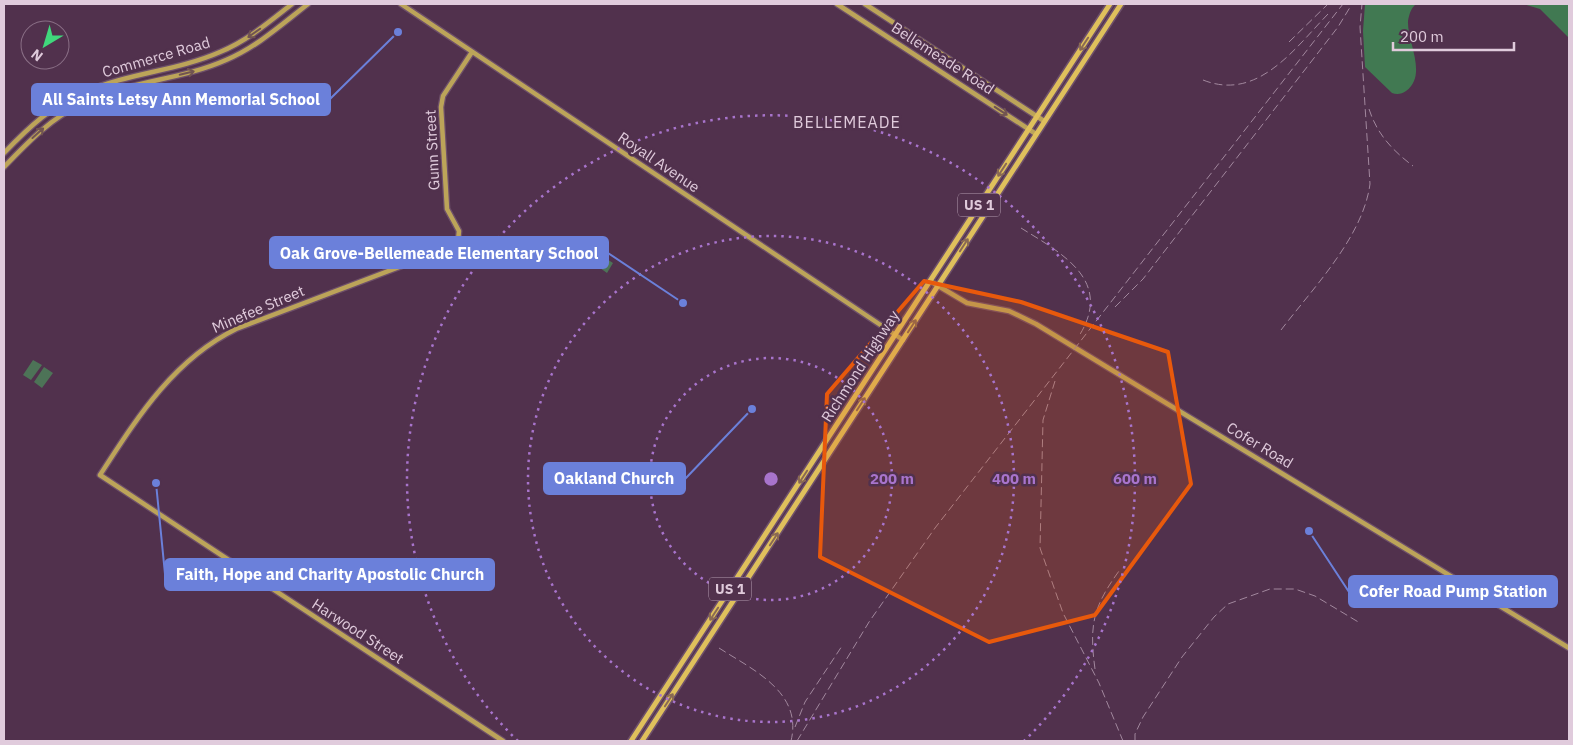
<svg xmlns="http://www.w3.org/2000/svg" width="1573" height="745" font-family="'IBM Plex Sans',sans-serif">
	<style>
		.green { fill: #4d7357 }
		.forest { fill: #417952 }
		.lines { fill: none; stroke-linecap: round; stroke-linejoin: round }
		.secondary-casing { stroke: #6e506a; stroke-width: 7 }
		.primary-casing { stroke: #6e506a; stroke-width: 8 }
		.secondary { stroke: #bca459; stroke-width: 4.5 }
		.primary { stroke: #dfc05c; stroke-width: 5 }
		.rail { stroke: #a2889e; stroke-width: 1; stroke-dasharray: 8 4; stroke-linecap: butt }
		.oneway { stroke: #715451 }
		.oneway2 { stroke: #8a6a53 }
		.marked { fill: #e8590c; fill-opacity: 0.2; stroke: #e8590c; stroke-width: 4; stroke-linejoin: round }
		.ring { fill: none; stroke: #a874cc; stroke-width: 2.5; stroke-dasharray: 2.5 5 }
		.labels { text-anchor: middle; dominant-baseline: central; stroke-width: 5; stroke-linejoin: round; paint-order: stroke }
		.shield { fill: #51314d; stroke: #b59db1; stroke-width: 1 }
		.shield-label { font-size: 14px; font-weight: bold; fill: #e0cbdc }
		.street-label { font-size: 15px; fill: #e0cbdc; stroke: #51314d }
		.neighbourhood-label { font-size: 16px; letter-spacing: 1px; fill: #e0cbdc; stroke: #51314d }
		.centre { fill: #a874cc; stroke: #51314d; stroke-width: 2.5 }
		.ring-label { font-size: 15px; text-anchor: middle; font-weight: bold; fill: #a874cc; stroke: #51314d; stroke-width: 5; stroke-linejoin: round; paint-order: stroke }
		.leader { fill: none; stroke: #6b80da; stroke-width: 2 }
		.callout-dot { fill: #6b80da; stroke: #51314d; stroke-width: 2 }
		.callout { fill: #6b80da; stroke: #6b80da; stroke-width: 2 }
		.callout-label { font-size: 16px; text-anchor: middle; font-weight: bold; fill: #fff }
	</style>
	<rect width="100%" height="100%" fill="#51314d"/>
	<path class="green" d="M599,254L613,263L607,273L593,263Z
		M33,360L42,365L31,380L23,375Z
		M44,367L53,373L42,388L34,382Z"/>
	<path class="forest" d="M1365,4H1416C1411,8 1409,15 1408,21C1407,42 1428,75 1406,91C1402,94 1397,95 1392,93L1365,67L1363,31Z
		M1523,4H1569V38L1540,9Z"/>
	<g class="lines">
		<defs>
			<path id="secondary" d="M401,4L903,340
				M837,4L1036,134
				M865,4L1044,121
				M472,52L443,96L441,107L447,209L459,231L458,241L449,248L236,329C173,360 137,418 100,475L503,741
				M4,153C28,128 52,105 85,92C128,73 177,71 220,52C247,41 269,22 292,4
				M4,167C28,142 51,118 83,103C129,81 181,80 226,60C257,47 282,24 308,4
				M930,281L967,303L1009,311L1036,324L1569,648"/>
			<path id="primary" d="M631,741L1110,4
				M642,741L1121,4"/>
		</defs>
		<use href="#secondary" class="secondary-casing"/>
		<use href="#primary" class="primary-casing"/>
		<use href="#secondary" class="secondary"/>
		<use href="#primary" class="primary"/>
		<path class="rail" d="M1289,42L1328,4
			M1203,80C1258,102 1295,48 1328,14
			M1369,109C1377,134 1392,150 1413,166
			M1021,228C1061,253 1114,280 1079,336
			M1115,307L1143,279L1338,27L1352,4
			M1281,330C1313,288 1363,237 1370,184L1360,27L1362,4
			M1055,381L1043,420L1040,548L1063,613L1099,683L1123,741
			M719,648C753,670 803,692 791,741
			M1095,669C1089,625 1093,607 1119,571
			M795,727L805,702L842,646
			M797,741L869,622L935,528L1343,4
			M1135,741V734L1143,717L1182,657L1214,617L1228,604L1270,589H1295L1315,596L1360,623"/>
	</g>
	<defs><path id="oneway-shaft" d="M-6 0H5M1.5-3L5.5 0L1.5 3" fill="none" stroke-width="1.6" stroke-linecap="round" stroke-linejoin="round" transform="scale(1.25)"/></defs>
	<g class="oneway">
		<use href="#oneway-shaft" transform="translate(254 33) rotate(145)"/>
		<use href="#oneway-shaft" transform="translate(187 73) rotate(-14)"/>
		<use href="#oneway-shaft" transform="translate(1001 111) rotate(33)"/>
		<use href="#oneway-shaft" transform="translate(38 133) rotate(-42)"/>
	</g>
	<g class="oneway2">
		<use href="#oneway-shaft" transform="translate(1084 44) rotate(123)"/>
		<use href="#oneway-shaft" transform="translate(1002 170) rotate(123)"/>
		<use href="#oneway-shaft" transform="translate(964 245) rotate(-57)"/>
		<use href="#oneway-shaft" transform="translate(912 326) rotate(-57)"/>
		<use href="#oneway-shaft" transform="translate(861 404) rotate(-57)"/>
		<use href="#oneway-shaft" transform="translate(803 477) rotate(123)"/>
		<use href="#oneway-shaft" transform="translate(774 539) rotate(-57)"/>
		<use href="#oneway-shaft" transform="translate(714 614) rotate(123)"/>
		<use href="#oneway-shaft" transform="translate(669 700) rotate(-57)"/>
	</g>
	<path class="marked" d="M924,281L1021,302L1168,352L1191,484L1095,615L989,642L820,557L827,394Z"/>
	<g class="ring">
		<circle cx="771" cy="479" r="121"/>
		<circle cx="771" cy="479" r="243"/>
		<path d="M518 741A364 364 0 1 1 1024 741"/>
	</g>
	<g class="labels">
		<g class="shield">
			<rect x="958" y="193.5" width="42" height="23" rx="4"/>
			<rect x="709" y="577.5" width="42" height="23" rx="4"/>
		</g>
		<g class="shield-label">
			<text x="979" y="205">US 1</text>
			<text x="730" y="589">US 1</text>
		</g>
		<g class="street-label">
			<text transform="translate(156 57) rotate(-16)">Commerce Road</text>
			<text transform="translate(943 58) rotate(33)">Bellemeade Road</text>
			<text transform="translate(432 150) rotate(-93)">Gunn Street</text>
			<text transform="translate(659 162) rotate(34)">Royall Avenue</text>
			<text transform="translate(258 309) rotate(-23)">Minefee Street</text>
			<text transform="translate(860 366) rotate(-57)">Richmond Highway</text>
			<text transform="translate(1260 445) rotate(31)">Cofer Road</text>
			<text transform="translate(358 631) rotate(33)">Harwood Street</text>
		</g>
		<g class="neighbourhood-label">
			<text x="847" y="122">BELLEMEADE</text>
		</g>
	</g>
	<circle cx="771" cy="479" r="8" class="centre"/>
	<g class="ring-label">
		<text x="892" y="484">200 m</text>
		<text x="1014" y="484">400 m</text>
		<text x="1135" y="484">600 m</text>
	</g>
	<path class="leader" d="M398 32L330 99M683 303L608 253M752 409L685 479M156 483L165 574M1309 531L1349 592"/>
	<g class="callout-dot">
		<circle cx="398" cy="32" r="5"/>
		<circle cx="683" cy="303" r="5"/>
		<circle cx="752" cy="409" r="5"/>
		<circle cx="156" cy="483" r="5"/>
		<circle cx="1309" cy="531" r="5"/>
	</g>
	<g class="callout">
		<rect x="32" y="84" width="298" height="31" rx="5"/>
		<rect x="270" y="237" width="338" height="31" rx="5"/>
		<rect x="544" y="463" width="141" height="31" rx="5"/>
		<rect x="165" y="559" width="329" height="31" rx="5"/>
		<rect x="1349" y="576" width="208" height="31" rx="5"/>
	</g>
	<g class="callout-label">
		<text x="181" y="105">All Saints Letsy Ann Memorial School</text>
		<text x="439" y="259">Oak Grove-Bellemeade Elementary School</text>
		<text x="614" y="484">Oakland Church</text>
		<text x="330" y="580">Faith, Hope and Charity Apostolic Church</text>
		<text x="1453" y="597">Cofer Road Pump Station</text>
	</g>
	<rect width="1573" height="745" fill="none" stroke="#e0cbdc" stroke-width="10"/>
	<g transform="translate(45 45) rotate(218)"><circle r="24" fill="#51314d" stroke="#8a6f86"/>
	<path d="M0-4L9 19L0 12L-9 19Z" fill="#40d77c"/>
	<text y="-8" font-size="14" font-weight="bold" text-anchor="middle" fill="#e0cbdc">N</text>
	</g>
	<path d="M1393 42v8h121v-8" fill="none" stroke="#e0cbdc" stroke-width="2.5"/>
	<text x="1400" y="42" font-size="15" fill="#e0cbdc" stroke="#51314d" stroke-width="4" paint-order="stroke">200 m</text>
</svg>
